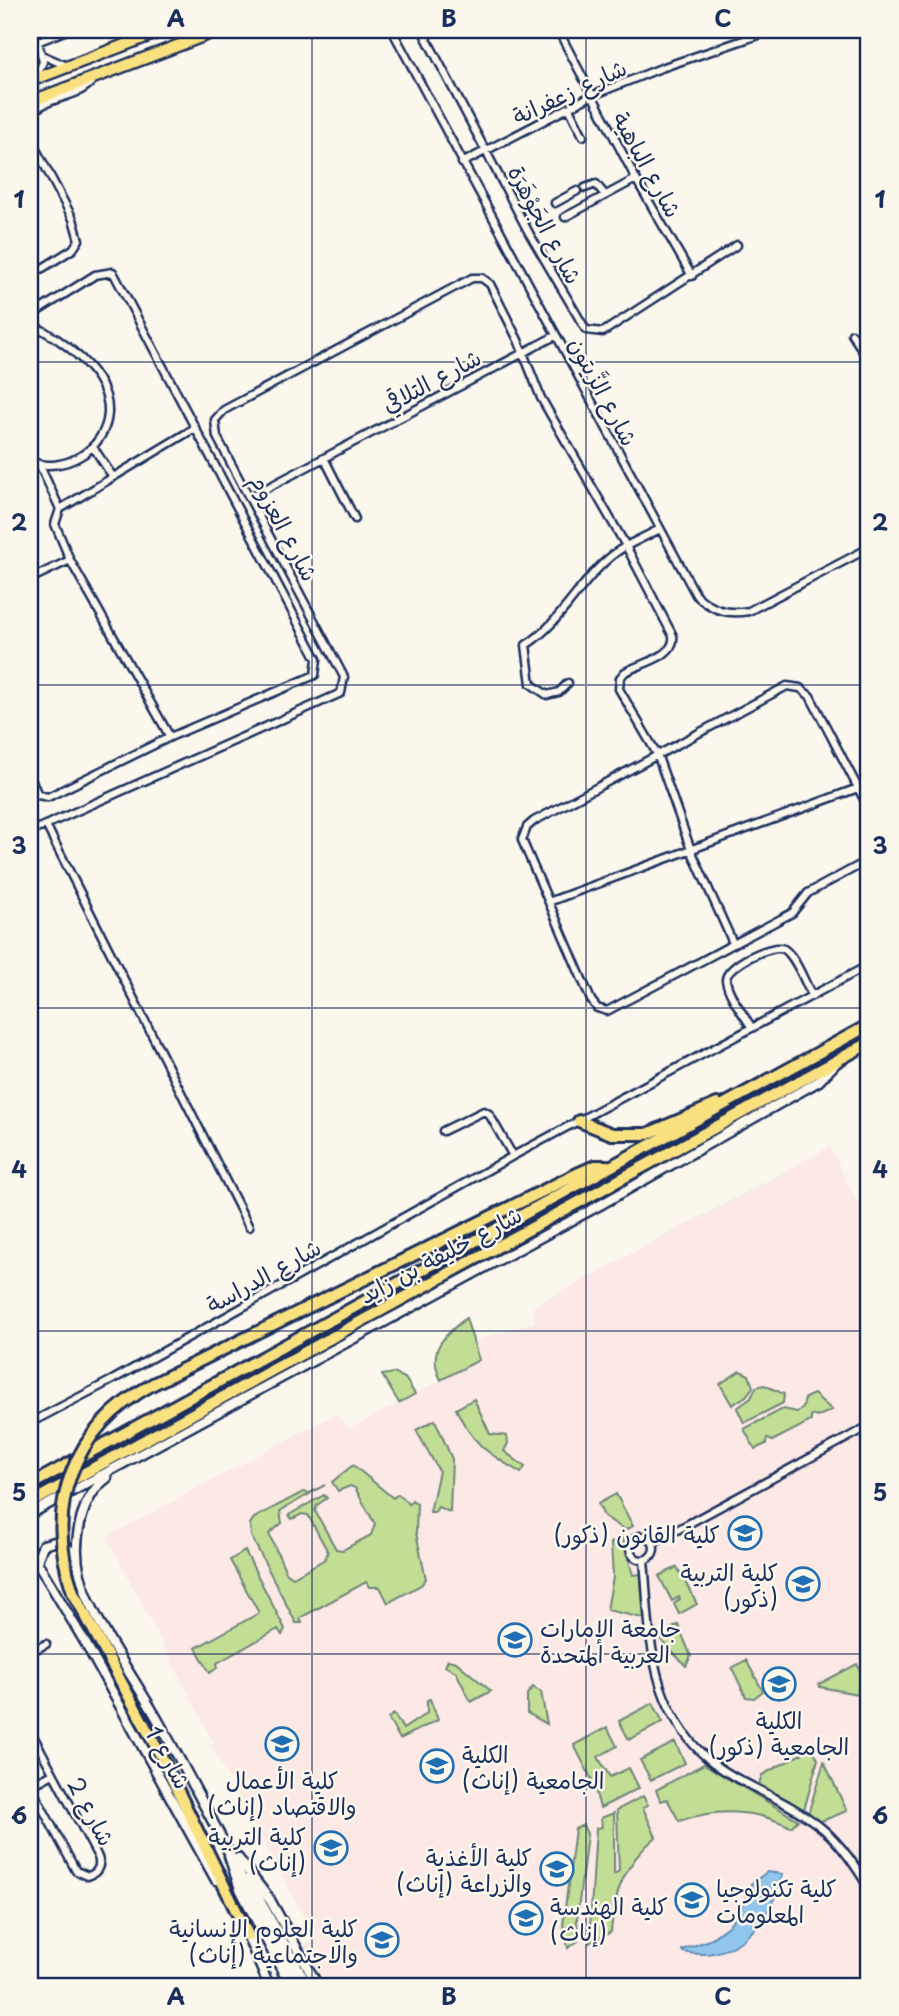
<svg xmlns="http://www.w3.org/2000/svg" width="899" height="2016" font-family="'Playpen Sans','Playpen Sans Arabic',sans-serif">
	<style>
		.built { fill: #fce8e5 }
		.green { fill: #c2dd94; stroke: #6e8679; stroke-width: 2 }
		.water { fill: #90c6ee; stroke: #618ab4; stroke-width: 2 }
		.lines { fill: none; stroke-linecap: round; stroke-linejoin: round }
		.minor-casing { stroke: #1b2f5e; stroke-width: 11 }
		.tertiary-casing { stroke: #1b2f5e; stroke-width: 13 }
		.primary-casing { stroke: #1b2f5e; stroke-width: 15 }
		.trunk-casing { stroke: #1b2f5e; stroke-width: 16 }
		.minor { stroke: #fbf7ec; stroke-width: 6 }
		.tertiary { stroke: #fbf7ec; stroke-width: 8 }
		.primary { stroke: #fae180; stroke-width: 10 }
		.trunk { stroke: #fae180; stroke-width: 10 }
		.trunk-bridge-casing { stroke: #1b2f5e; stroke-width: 16; stroke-linecap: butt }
		.trunk-bridge { stroke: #fae180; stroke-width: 10 }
		.grid { fill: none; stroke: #1b2f5e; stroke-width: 2; stroke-opacity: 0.55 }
		.labels { text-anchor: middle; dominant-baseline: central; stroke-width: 5; stroke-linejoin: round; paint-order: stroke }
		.street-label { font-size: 23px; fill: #1b2f5e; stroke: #fbf7ec }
		.poi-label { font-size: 23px; fill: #1b2f5e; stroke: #fbf7ec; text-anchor: end }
		.neatline { fill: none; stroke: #1b2f5e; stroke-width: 2.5 }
		.grid-label { font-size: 23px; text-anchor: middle; font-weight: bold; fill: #1b2f5e }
	</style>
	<rect width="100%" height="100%" fill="#fbf7ec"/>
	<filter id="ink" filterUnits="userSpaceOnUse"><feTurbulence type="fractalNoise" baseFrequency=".0143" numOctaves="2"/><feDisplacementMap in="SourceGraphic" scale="14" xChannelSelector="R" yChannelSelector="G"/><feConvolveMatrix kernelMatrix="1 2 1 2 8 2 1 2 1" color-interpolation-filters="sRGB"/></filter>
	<g filter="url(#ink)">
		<path class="built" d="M830,1147L869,1226V1986H322L301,1947L316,1939L211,1745L214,1743L107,1537L335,1414L350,1429L423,1390L479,1360L472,1342L535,1322L533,1307Z"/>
		<path class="green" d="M466,1318L479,1360L441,1380C426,1350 444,1336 466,1318Z
			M740,1371L749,1375L753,1387L746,1396L732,1405L720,1384Z
			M394,1373L405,1378L415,1394L399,1403L382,1375Z
			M764,1385L784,1394L783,1403L744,1423L737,1408L751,1398L756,1387Z
			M814,1394L832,1410L817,1417L811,1415V1421L772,1441L767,1438L766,1444L755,1449L744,1429L783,1409L797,1412L803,1408L805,1398Z
			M474,1399L490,1434L507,1436L508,1443L504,1451L525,1467L521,1473C488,1453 473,1445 456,1409Z
			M435,1420L452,1459L450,1512L438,1507L435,1512H430L439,1471L416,1430Z
			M353,1465L393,1498L398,1494L409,1504L412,1500L417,1504L416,1533L426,1579L421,1585L388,1603L380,1587H369L366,1582L300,1618L302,1623H296L251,1536L250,1524L254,1518L303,1492L310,1493L325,1485L280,1511L282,1523L269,1534L286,1572L293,1577L325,1559L328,1552L308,1515L302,1514L292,1519L289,1515L324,1495L327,1498L317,1505L315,1511L336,1549L343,1550L371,1535L375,1524L355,1488L350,1486L338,1491L332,1482Z
			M616,1494L633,1526L625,1530L604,1516L598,1504Z
			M623,1538L633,1575L641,1574L647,1619L607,1610L613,1577L611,1543Z
			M245,1551L285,1629L282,1635L278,1629L217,1663L218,1667L210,1673L196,1648L259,1613L230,1560Z
			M677,1567L697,1604L679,1614L674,1604L680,1599L679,1597L672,1601L659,1576Z
			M678,1625L691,1656L686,1666L661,1640V1634Z
			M448,1660L456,1662L491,1691L471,1702L456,1672L445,1666Z
			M746,1660L763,1691L754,1698L746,1697L732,1668Z
			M857,1664L869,1686V1705L863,1695L820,1687L819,1684Z
			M533,1687L541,1692L547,1724L527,1713V1694Z
			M430,1699L438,1720L400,1739L388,1718L394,1714L403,1729L427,1713V1700Z
			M653,1703L663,1722L629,1740L619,1721Z
			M607,1727L617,1746L598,1757L610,1777L629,1768L639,1788L600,1808L593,1782L574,1745Z
			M675,1742L685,1763L651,1780L640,1760Z
			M812,1748L818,1759L804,1810L759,1785L762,1775Z
			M824,1762L847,1811L819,1822L808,1814Z
			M704,1764L798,1820L791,1827C754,1809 717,1808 679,1821L667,1799L661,1801L656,1790Z
			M643,1796L648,1805L643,1808L656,1837C624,1864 614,1892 611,1932L589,1943L596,1828L602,1827L601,1818L614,1813V1874L619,1871L617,1810Z
			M583,1825L587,1834L577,1919L578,1941L568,1948L563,1925L575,1829Z"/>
		<path class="water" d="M767,1872L783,1874C770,1921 737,1964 683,1952L682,1950L709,1940L728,1926L741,1909L751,1884Z"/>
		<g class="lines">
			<defs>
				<path id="minor" d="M392,30L696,595C712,610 727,615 749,611L869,548
					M422,30L529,233L586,330L603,332L737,245
					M558,30L636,179L692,276
					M30,45L67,30
					M44,56L67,66
					M35,78L43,62L38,42
					M569,108L583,136
					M30,116C45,95 78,100 93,80
					M30,138L73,219L79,240L73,249L30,276
					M462,163L591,96L661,68L773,30
					M585,188L596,184L605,195
					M555,203L577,191
					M565,217L636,179
					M30,316L95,275L113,272L317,659L315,675L170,737L48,797L38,795L30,777
					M30,324C61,338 110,373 108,413C106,450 62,475 30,461
					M852,334L869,361
					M93,447L113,477
					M324,458L355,519
					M40,466L60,509
					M250,497L555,336
					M658,530L626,546L673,636C676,657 641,663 625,672L620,678L619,689L657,754L691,850L733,943
					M30,579L70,560
					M170,737L70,560L55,524L60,509L195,428
					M869,809L810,696L800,688L787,686L534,821L527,827L522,840L591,1000L597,1008L607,1011L792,913L808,893L869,860
					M46,825L249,1227
					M30,832L341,693L344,677L217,437L215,420L224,410L472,278H482L490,284L518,340L541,398L626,546C584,570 567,619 526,645L531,684L547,695L559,692L568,683
					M551,901L858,788
					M752,1028C744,1015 728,995 726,980C725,966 772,943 784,949C796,957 805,983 812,996
					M443,1131L484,1111L489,1114L513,1156
					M30,1423L114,1379L513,1156L869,965
					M630 1548a12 12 0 1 1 24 0a12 12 0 1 1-24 0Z
					M653,1543L869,1426
					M644,1560C648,1604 648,1657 665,1698C701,1784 762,1779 823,1829C842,1845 856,1867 869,1888
					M30,1652L46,1644
					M30,1730L97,1855C102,1865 98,1873 88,1876L76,1871L30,1785
					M30,1786L53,1774"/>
				<path id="tertiary" d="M107,1478C80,1497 72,1544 80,1575C93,1623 136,1680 160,1724C209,1811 252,1899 299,1986
					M30,1514L600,1205L819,1081L838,1061
					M30,1550L86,1644L216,1880
					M37,1561L43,1545L58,1541L71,1551L77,1564
					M229,1856L240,1889L290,1986
					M238,1858L270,1900L318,1986
					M248,1879L308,1986
					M245,1930L269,1986"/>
				<path id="primary" d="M30,81L164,30
					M30,102L219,30"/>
				<path id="trunk" d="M579,1121L612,1134H647L717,1104
					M153,1384L579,1173L595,1166H607
					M30,1485L869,1025
					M30,1503L869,1043
					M73,1592L162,1758L248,1935"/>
			</defs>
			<use href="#minor" class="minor-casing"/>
			<use href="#tertiary" class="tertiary-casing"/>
			<use href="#primary" class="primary-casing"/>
			<use href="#trunk" class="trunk-casing"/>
			<use href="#minor" class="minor"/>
			<use href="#tertiary" class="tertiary"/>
			<use href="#primary" class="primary"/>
			<use href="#trunk" class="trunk"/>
			<defs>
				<path id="trunk-bridge" d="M73,1592C43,1506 73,1428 153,1384"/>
			</defs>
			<use href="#trunk-bridge" class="trunk-bridge-casing"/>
			<use href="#trunk-bridge" class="trunk-bridge"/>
		</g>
	</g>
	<path class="grid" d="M312,30V1986M586,30V1986M30,362H869M30,685H869M30,1008H869M30,1331H869M30,1654H869"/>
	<defs>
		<symbol id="university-ring" viewBox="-11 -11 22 22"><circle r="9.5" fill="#fbf7ec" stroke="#1f6fb2" stroke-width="1.5"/><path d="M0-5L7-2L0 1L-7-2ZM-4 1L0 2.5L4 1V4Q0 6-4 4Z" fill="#1f6fb2"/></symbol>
	</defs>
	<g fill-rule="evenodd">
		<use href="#university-ring" x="726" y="1514" width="38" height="38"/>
		<use href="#university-ring" x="784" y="1565" width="38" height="38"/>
		<use href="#university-ring" x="496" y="1621" width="38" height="38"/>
		<use href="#university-ring" x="760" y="1665" width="38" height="38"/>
		<use href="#university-ring" x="263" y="1725" width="38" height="38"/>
		<use href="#university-ring" x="418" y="1747" width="38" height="38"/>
		<use href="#university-ring" x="312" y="1829" width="38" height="38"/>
		<use href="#university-ring" x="538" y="1850" width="38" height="38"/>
		<use href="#university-ring" x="673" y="1881" width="38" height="38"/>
		<use href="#university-ring" x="507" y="1899" width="38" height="38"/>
		<use href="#university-ring" x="363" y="1921" width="38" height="38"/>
	</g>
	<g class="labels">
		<g class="street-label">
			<text transform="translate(569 91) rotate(-25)">شارع زعفرانة</text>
			<text transform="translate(648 164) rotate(61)">شارع الباهية</text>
			<text transform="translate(546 224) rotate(62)">شارع الجَوْهَرَة</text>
			<text transform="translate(431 380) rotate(-28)">شارع التلاقي</text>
			<text transform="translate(604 391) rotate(62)">شارع الزَّيتون</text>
			<text transform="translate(285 527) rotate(62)">شارع العزوم</text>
			<text transform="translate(440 1254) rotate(-28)">شارع خليفة بن زايد</text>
			<text transform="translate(263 1275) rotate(-29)">شارع الدراسة</text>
			<text transform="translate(169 1757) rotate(61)">شارع 1</text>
			<text transform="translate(92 1811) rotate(62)">شارع 2</text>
		</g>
		<g class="poi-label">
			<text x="720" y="1533">كلية القانون (ذكور)</text>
			<text x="778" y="1571">كلية التربية<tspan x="778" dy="26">(ذكور)</tspan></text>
			<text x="540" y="1627" text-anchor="start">جامعة الإمارات<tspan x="540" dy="26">العربية المتحدة</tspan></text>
			<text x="779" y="1719" text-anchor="middle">الكلية<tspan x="779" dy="26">الجامعية (ذكور)</tspan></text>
			<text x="462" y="1753" text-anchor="start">الكلية<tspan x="462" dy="26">الجامعية (إناث)</tspan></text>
			<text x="282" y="1779" text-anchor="middle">كلية الأعمال<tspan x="282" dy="26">والاقتصاد (إناث)</tspan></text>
			<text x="306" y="1835">كلية التربية<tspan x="306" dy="26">(إناث)</tspan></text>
			<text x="532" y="1856">كلية الأغذية<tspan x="532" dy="26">والزراعة (إناث)</tspan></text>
			<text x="716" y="1887" text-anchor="start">كلية تكنولوجيا<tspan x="716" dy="26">المعلومات</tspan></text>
			<text x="550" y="1905" text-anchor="start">كلية الهندسة<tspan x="550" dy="26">(إناث)</tspan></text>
			<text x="358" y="1927">كلية العلوم الإنسانية<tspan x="358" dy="26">والاجتماعية (إناث)</tspan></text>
		</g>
	</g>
	<rect width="899" height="2016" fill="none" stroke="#fbf7ec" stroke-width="77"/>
	<rect x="38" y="38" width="822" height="1940" class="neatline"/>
	<g class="grid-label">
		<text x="176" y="27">A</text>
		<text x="449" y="27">B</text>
		<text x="723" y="27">C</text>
		<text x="19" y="208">1</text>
		<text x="880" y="208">1</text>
		<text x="19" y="531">2</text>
		<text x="880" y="531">2</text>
		<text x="19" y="854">3</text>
		<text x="880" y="854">3</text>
		<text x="19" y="1178">4</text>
		<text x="880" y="1178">4</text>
		<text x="19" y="1501">5</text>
		<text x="880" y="1501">5</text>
		<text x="19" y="1824">6</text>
		<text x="880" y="1824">6</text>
		<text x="176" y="2005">A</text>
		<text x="449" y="2005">B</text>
		<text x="723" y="2005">C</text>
	</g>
</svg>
